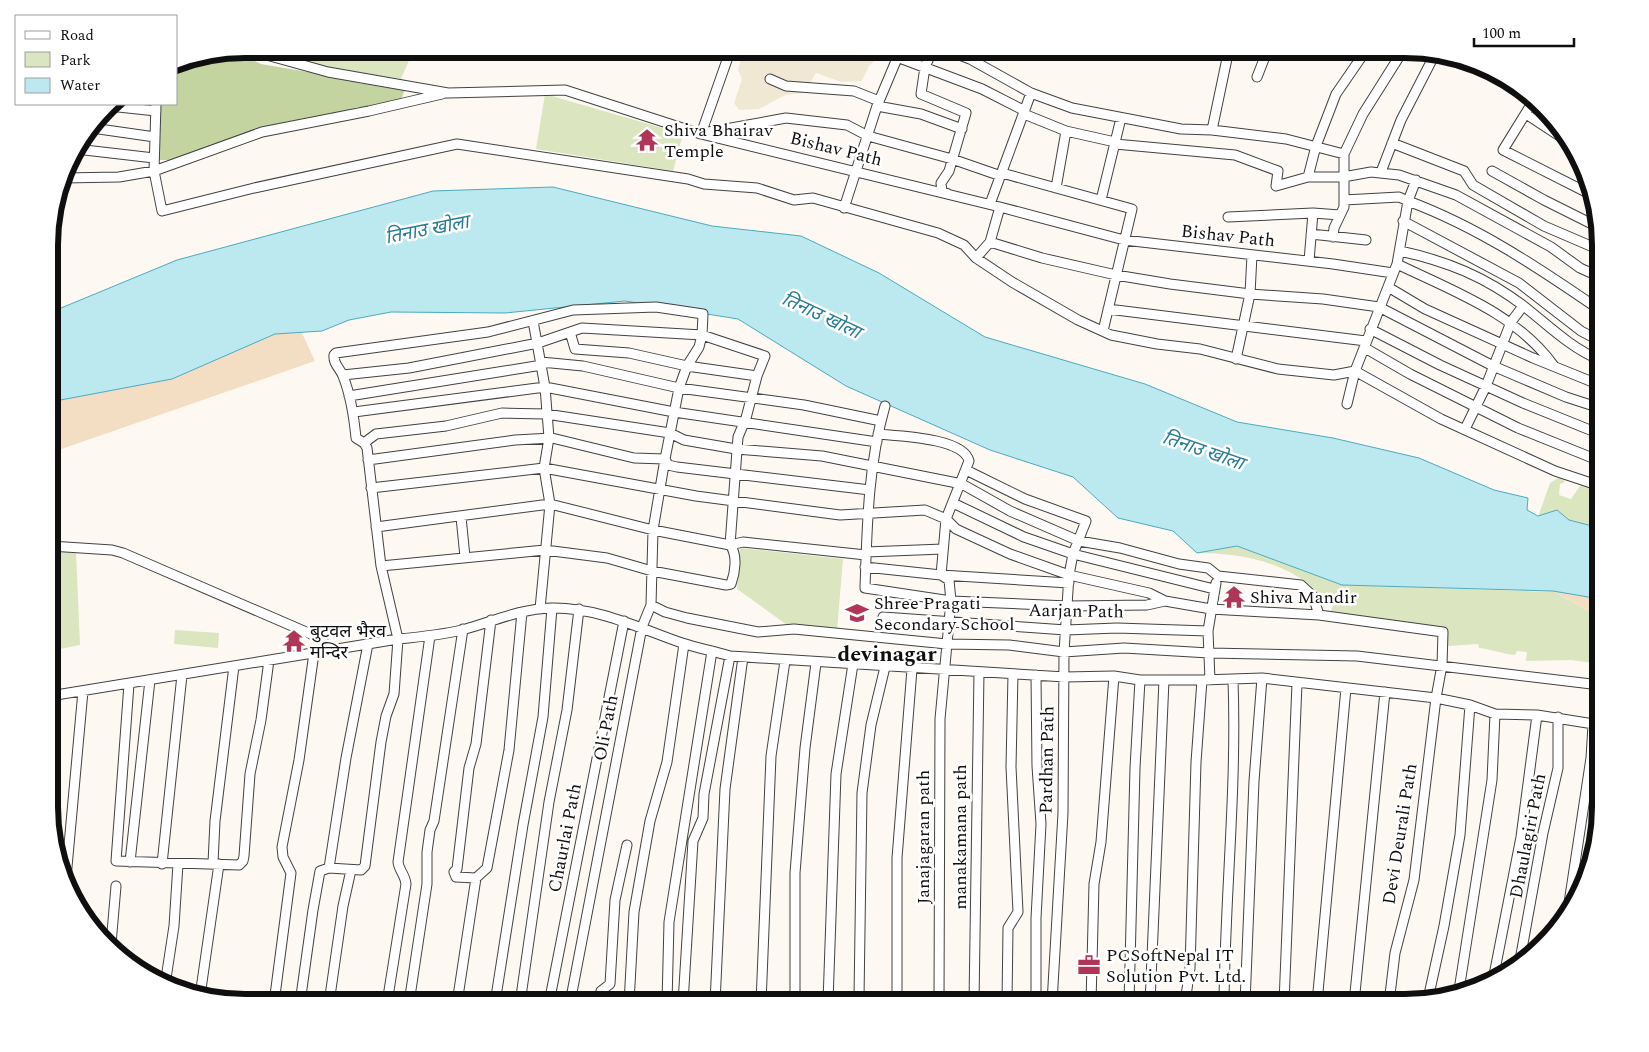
<svg xmlns="http://www.w3.org/2000/svg" width="1649" height="1052" font-family="Spectral,'Noto Sans Devanagari',serif">
	<style>
		.farmland { fill: #f1e8d4 }
		.green { fill: #dbe5bf }
		.forest { fill: #c3d4a0 }
		.sand { fill: #f4dec3 }
		.water { fill: #bce8f0; stroke: #4babbe }
		.lines { fill: none; stroke-linecap: round; stroke-linejoin: round }
		.minor-casing { stroke: #424242; stroke-width: 11 }
		.minor { stroke: #fff; stroke-width: 9 }
		.labels { text-anchor: middle; dominant-baseline: central; stroke-width: 5; stroke-linejoin: round; paint-order: stroke }
		.poi-label { font-size: 18px; fill: #0f0f0f; stroke: #fff; text-anchor: start }
		.street-label { font-size: 18px; fill: #0f0f0f; stroke: #fff }
		.water-label { font-size: 19px; font-style: italic; fill: #257c93; stroke: #fff }
		.district-label { font-size: 22px; font-weight: bold; fill: #0f0f0f; stroke: #fff }
		.rim { fill: none; stroke: #0f0f0f; stroke-width: 6 }
	</style>
	<rect width="100%" height="100%" fill="#fdf9f2"/>
	<path class="farmland" d="M743,49H884L883,53L869,66L862,81L841,82L816,73L810,83L811,92L785,95L759,109L739,110L734,103L742,79L738,70Z"/>
	<path class="green" d="M265,49H414L401,79L333,70Z
		M545,94L683,134L673,171L536,149Z
		M1561,476L1565,482L1560,484L1559,495L1571,499L1582,483L1600,490V528L1569,520L1557,510L1538,517L1550,483Z
		M1237,546L1342,585L1555,592L1592,613L1599,632L1596,642L1600,643V664L1571,660L1526,661L1527,652L1517,651L1515,655C1502,654 1492,649 1479,648L1478,644L1448,646L1446,628L1329,615L1335,601L1320,598V594C1287,562 1242,553 1197,553Z
		M740,548L843,559L837,631L790,627L737,589Z
		M50,551L76,552L80,645L50,651Z
		M175,630L219,633L218,648L174,644Z"/>
	<path class="forest" d="M234,51L261,64L344,78L358,83L405,90L401,99L372,108L357,107L341,113L253,132L171,160H157L159,104H176V62Z"/>
	<path class="sand" d="M301,331L315,361L50,453V402L172,379L275,334Z
		M1513,590L1553,591L1600,599V643L1596,642L1599,632L1592,613L1555,592Z"/>
	<path class="water" d="M553,187L712,226L801,236L879,273L985,337L1145,384L1237,422L1333,438L1419,458L1494,490L1528,498L1527,510L1538,516L1557,510L1569,520L1600,528V599L1553,591L1342,585L1237,546L1197,553L1173,531L1118,518L1073,477L990,450L846,386L738,319L625,301L505,313L391,312L349,320L322,331L275,334L172,379L50,402V308H61L177,260L433,191Z"/>
	<g class="lines">
		<defs>
			<path id="minor" d="M245,49L328,72L448,93L565,90L701,134L1000,207L1124,240L1333,264L1393,273
				M933,49L925,67L921,94L966,113L949,171L941,183L942,191L948,194
				M944,49L970,59L1031,93L1072,108L1181,129L1212,130L1286,139L1344,154
				M897,57L982,89L1025,111
				M1257,77L1268,49
				M770,79L786,86L854,91L879,101
				M1532,103L1503,150L1588,193
				M156,104L154,171L162,211L254,188L457,144L688,179L704,184L757,188L794,200L813,198L938,233L964,245L976,258L1012,282L1078,320L1111,335L1157,344L1200,349L1278,369L1334,375L1355,371L1441,419L1555,471L1600,486
				M109,106L156,111
				M877,106L921,114L962,129
				M1024,114L1066,131L1115,142
				M1526,114L1564,139
				M92,128L155,137
				M1212,130L1229,49
				M703,133L786,118L847,125L868,136L952,159L1001,176
				M701,134L727,60
				M1392,143L1464,171L1473,185L1544,226L1600,250
				M1115,144L1235,155L1278,171L1276,186L1308,177H1343L1371,172L1399,175L1456,195L1551,247L1580,268L1600,277
				M76,149L154,158
				M1492,171L1544,200L1598,227
				M1381,172L1401,120L1435,54
				M1002,173L1132,209L1103,331
				M1308,177L1316,146L1336,94L1367,49
				M63,178L119,177L154,171L262,132L369,111L442,94
				M1056,188L1066,131
				M1101,200L1121,118
				M1344,200L1399,197L1408,201L1416,180
				M990,204L1031,93
				M844,208L877,106L901,49
				M1228,217L1313,213
				M1403,221L1519,283L1581,331L1600,341
				M1311,234L1366,240
				M1333,237L1334,228L1344,207V154L1363,114L1404,49
				M990,242L1042,258L1116,275L1170,284L1250,294L1323,299L1379,307L1493,366L1566,397L1600,408
				M1400,251C1447,261 1486,277 1525,307C1549,326 1571,348 1600,360
				M976,258L990,242L1000,207
				M1309,261L1313,213L1340,215
				M1397,264C1453,291 1517,314 1554,366
				M1388,287L1425,309L1533,358L1600,385
				M1108,309L1366,341
				M533,321L545,387L549,438L544,468L550,504L540,609
				M1370,329L1440,365L1523,403L1600,434
				M570,332L575,349L629,353L687,366L757,376
				M1365,348L1410,374L1518,428L1600,461
				M1236,359L1250,294L1252,255
				M541,362L583,366L679,388L804,405L881,421
				M343,375L409,368L538,343L582,328L702,335L765,356L757,376L746,418L738,437L730,545C738,555 735,573 731,584L726,585L652,571L607,558L545,550L381,566
				M349,396L542,365
				M1347,404L1355,371L1397,264L1408,201C1478,227 1539,268 1600,310
				M885,406C868,465 867,527 865,588L951,601L1068,606L1147,605L1165,601L1211,609L1319,615L1443,632L1442,665L1436,698L1414,880L1395,953L1389,1003
				M354,412L545,387L674,412L877,442
				M1465,429L1486,386L1511,322L1523,306
				M878,434C899,436 964,438 969,461L946,519L941,575L949,580L951,601L940,719L939,1003
				M364,443L376,434L446,426L502,413L546,414L670,433L684,440L736,449L822,456L962,484L1010,511L1079,541L1120,548L1179,564L1208,568L1218,576L1301,585L1313,596L1319,615
				M665,459L668,465L677,467L870,490
				M368,460L515,440L552,438L634,458L665,459
				M966,470L1025,499L1086,521L1073,554L1069,575L1064,652L1063,813L1052,1003
				M371,488L544,468L696,496L840,515L925,510L946,519L956,529L1010,554L1069,575L1149,593L1165,601
				M953,503L1024,537L1073,554L1214,589
				M461,517L465,557
				M376,527L550,504L653,530L730,545L743,542L866,555
				M50,546L112,550L123,553L320,638L330,650
				M866,552L943,549
				M865,567L941,575L1069,583
				M651,605L665,612L687,618L758,632L794,629L947,644L1009,645L1064,652L1124,648L1209,653L1357,656L1600,685
				M883,617L1066,630L1117,628L1208,631
				M491,620L476,744L469,768L457,869L454,872L456,877L476,878L487,868L509,750L522,612
				M1210,680L1208,631L1216,583
				M129,684L116,861L239,865L243,861L244,856L250,774L261,720L269,660
				M50,696L398,639C420,637 441,635 462,630C492,622 519,609 551,608C597,607 639,628 682,643C697,648 714,651 730,656L1065,677L1114,676L1140,680H1202L1262,678L1436,698L1470,705L1495,714L1537,715L1600,725
				M130,862L150,680
				M213,863L215,821L234,666
				M162,864L182,675
				M329,868L361,870L365,866L381,742L386,716L394,694L398,639L381,566L367,448L364,443L356,438C354,417 351,396 343,376C340,368 333,364 334,355L336,353L488,332L573,310L656,307L703,314L702,335L699,347L687,366L679,388L665,459L653,530L651,605L642,627L570,1003
				M66,878L83,691
				M1567,916L1591,758L1593,725
				M111,944L116,886
				M1520,960L1543,833L1558,768V717
				M1493,980L1521,837L1537,715
				M165,985L174,926L178,864
				M1459,990L1492,780L1495,714
				M200,996L219,864
				M859,998L862,793L871,725L885,667
				M1428,999L1444,926L1460,835L1470,705
				M897,1001V858L912,669
				M828,1002L836,774L853,664
				M274,1003L291,873L283,857L282,847L299,760L314,653
				M300,1003L313,910L320,871L329,868L346,758L368,644
				M329,1003L343,906L351,870
				M387,1003L406,884C405,874 399,871 398,862L430,636
				M409,1003L427,884V852L430,830L434,821L463,629
				M457,1003L476,878
				M495,1003L523,825L543,717L552,608
				M520,1003L549,802L567,710L579,609
				M549,1003L624,621
				M599,1003L601,991L610,984L615,900L627,845
				M629,1003L634,912L650,821L667,762L684,644
				M667,1003L669,922L712,651
				M683,1003L693,841L703,818L704,794L730,656
				M715,1003L725,789L743,657
				M761,1003L771,756L785,661
				M795,1003V873L805,748L816,663
				M826,1003L859,998L909,1003
				M974,1003L979,672
				M1007,1003L1008,928L1018,912L1011,767L1013,674
				M1036,1003V918L1041,824L1037,766L1036,675
				M1091,1003L1094,884L1101,842L1114,676
				M1129,1003L1135,768L1140,680
				M1150,1003L1164,680
				M1185,1003L1190,968L1196,762L1202,680
				M1224,1003C1225,895 1237,788 1233,680
				M1245,1003L1254,781L1262,678
				M1284,1003L1297,683
				M1317,1003L1346,688
				M1354,1003L1385,692"/>
		</defs>
		<use href="#minor" class="minor-casing"/>
		<use href="#minor" class="minor"/>
	</g>
	<defs>
		<symbol id="temple-bare" viewBox="-9 -9 18 18"><path d="M0-6L5-2H3V0L6.5 2.5H4V6H1.5V3h-3V6H-4V2.5H-6.5L-3 0V-2H-5Z" fill="#b03658" stroke="#fff" stroke-width="2.5" paint-order="stroke"/></symbol>
		<symbol id="school-bare" viewBox="-9 -9 18 18"><path d="M0-5L7-2L0 1L-7-2ZM-4 1L0 2.5L4 1V4Q0 6-4 4Z" fill="#b03658" stroke="#fff" stroke-width="2.5" paint-order="stroke"/></symbol>
		<symbol id="office-bare" viewBox="-9 -9 18 18"><path d="M-6-3h4V-5.5h4V-3h4V5H-6ZM-1-4.5V-3h2v-1.5ZM-6 0V1H6V0Z" fill="#b03658" stroke="#fff" stroke-width="2.5" paint-order="stroke"/></symbol>
	</defs>
	<g fill-rule="evenodd">
		<use href="#temple-bare" x="631" y="124" width="32" height="32"/>
		<use href="#temple-bare" x="1218" y="581" width="32" height="32"/>
		<use href="#school-bare" x="841" y="597" width="32" height="32"/>
		<use href="#temple-bare" x="278" y="625" width="32" height="32"/>
		<use href="#office-bare" x="1073" y="949" width="32" height="32"/>
	</g>
	<g class="labels">
		<g class="poi-label">
			<text x="664" y="130">Shiva Bhairav<tspan x="664" dy="21">Temple</tspan></text>
			<text x="1250" y="597">Shiva Mandir</text>
			<text x="874" y="603">Shree Pragati<tspan x="874" dy="21">Secondary School</tspan></text>
			<text x="310" y="631">बुटवल भैरव<tspan x="310" dy="21">मन्दिर</tspan></text>
			<text x="1106" y="955">PCSoftNepal IT<tspan x="1106" dy="21">Solution Pvt. Ltd.</tspan></text>
		</g>
		<g class="street-label">
			<text transform="translate(836 149) rotate(14)">Bishav Path</text>
			<text transform="translate(1228 236) rotate(6)">Bishav Path</text>
			<text transform="translate(1076 611) rotate(1)">Aarjan Path</text>
			<text transform="translate(606 728) rotate(-79)">Oli Path</text>
			<text transform="translate(1047 760) rotate(-89)">Pardhan Path</text>
			<text transform="translate(1400 834) rotate(-81)">Devi Deurali Path</text>
			<text transform="translate(1528 836) rotate(-79)">Dhaulagiri Path</text>
			<text transform="translate(923 837) rotate(-90)">Janajagaran path</text>
			<text transform="translate(960 837) rotate(-90)">manakamana path</text>
			<text transform="translate(565 838) rotate(-79)">Chaurlai Path</text>
		</g>
		<g class="water-label">
			<text transform="translate(427 230) rotate(-11)">तिनाउ खोला</text>
			<text transform="translate(821 316) rotate(25)">तिनाउ खोला</text>
			<text transform="translate(1203 451) rotate(19)">तिनाउ खोला</text>
		</g>
		<g class="district-label">
			<text x="887" y="654">devinagar</text>
		</g>
	</g>
	<path d="M0 0H1649V1052H0ZM245 58H1405A187 187 0 0 1 1592 245V807A187 187 0 0 1 1405 994H245A187 187 0 0 1 58 807V245A187 187 0 0 1 245 58Z" fill="#fff" fill-rule="evenodd"/>
	<path class="rim" d="M245 58H1405A187 187 0 0 1 1592 245V807A187 187 0 0 1 1405 994H245A187 187 0 0 1 58 807V245A187 187 0 0 1 245 58Z"/>
	<rect x="15" y="15" width="162" height="90" fill="#ffffff" stroke="#9f9f9f"/>
	<rect x="25" y="31" width="25" height="8" fill="#ffffff" stroke="#9f9f9f"/>
	<text x="60" y="40" font-size="15" fill="#0f0f0f">Road</text>
	<rect x="25" y="52" width="25" height="15" fill="#dbe5bf" stroke="#9f9f9f"/>
	<text x="60" y="65" font-size="15" fill="#0f0f0f">Park</text>
	<rect x="25" y="78" width="25" height="15" fill="#bce8f0" stroke="#9f9f9f"/>
	<text x="60" y="90" font-size="15" fill="#0f0f0f">Water</text>
	<path d="M1474 38v8h100v-8" fill="none" stroke="#0f0f0f" stroke-width="2.5"/>
	<text x="1482" y="38" font-size="15" fill="#0f0f0f" stroke="#ffffff" stroke-width="4" paint-order="stroke">100 m</text>
</svg>
